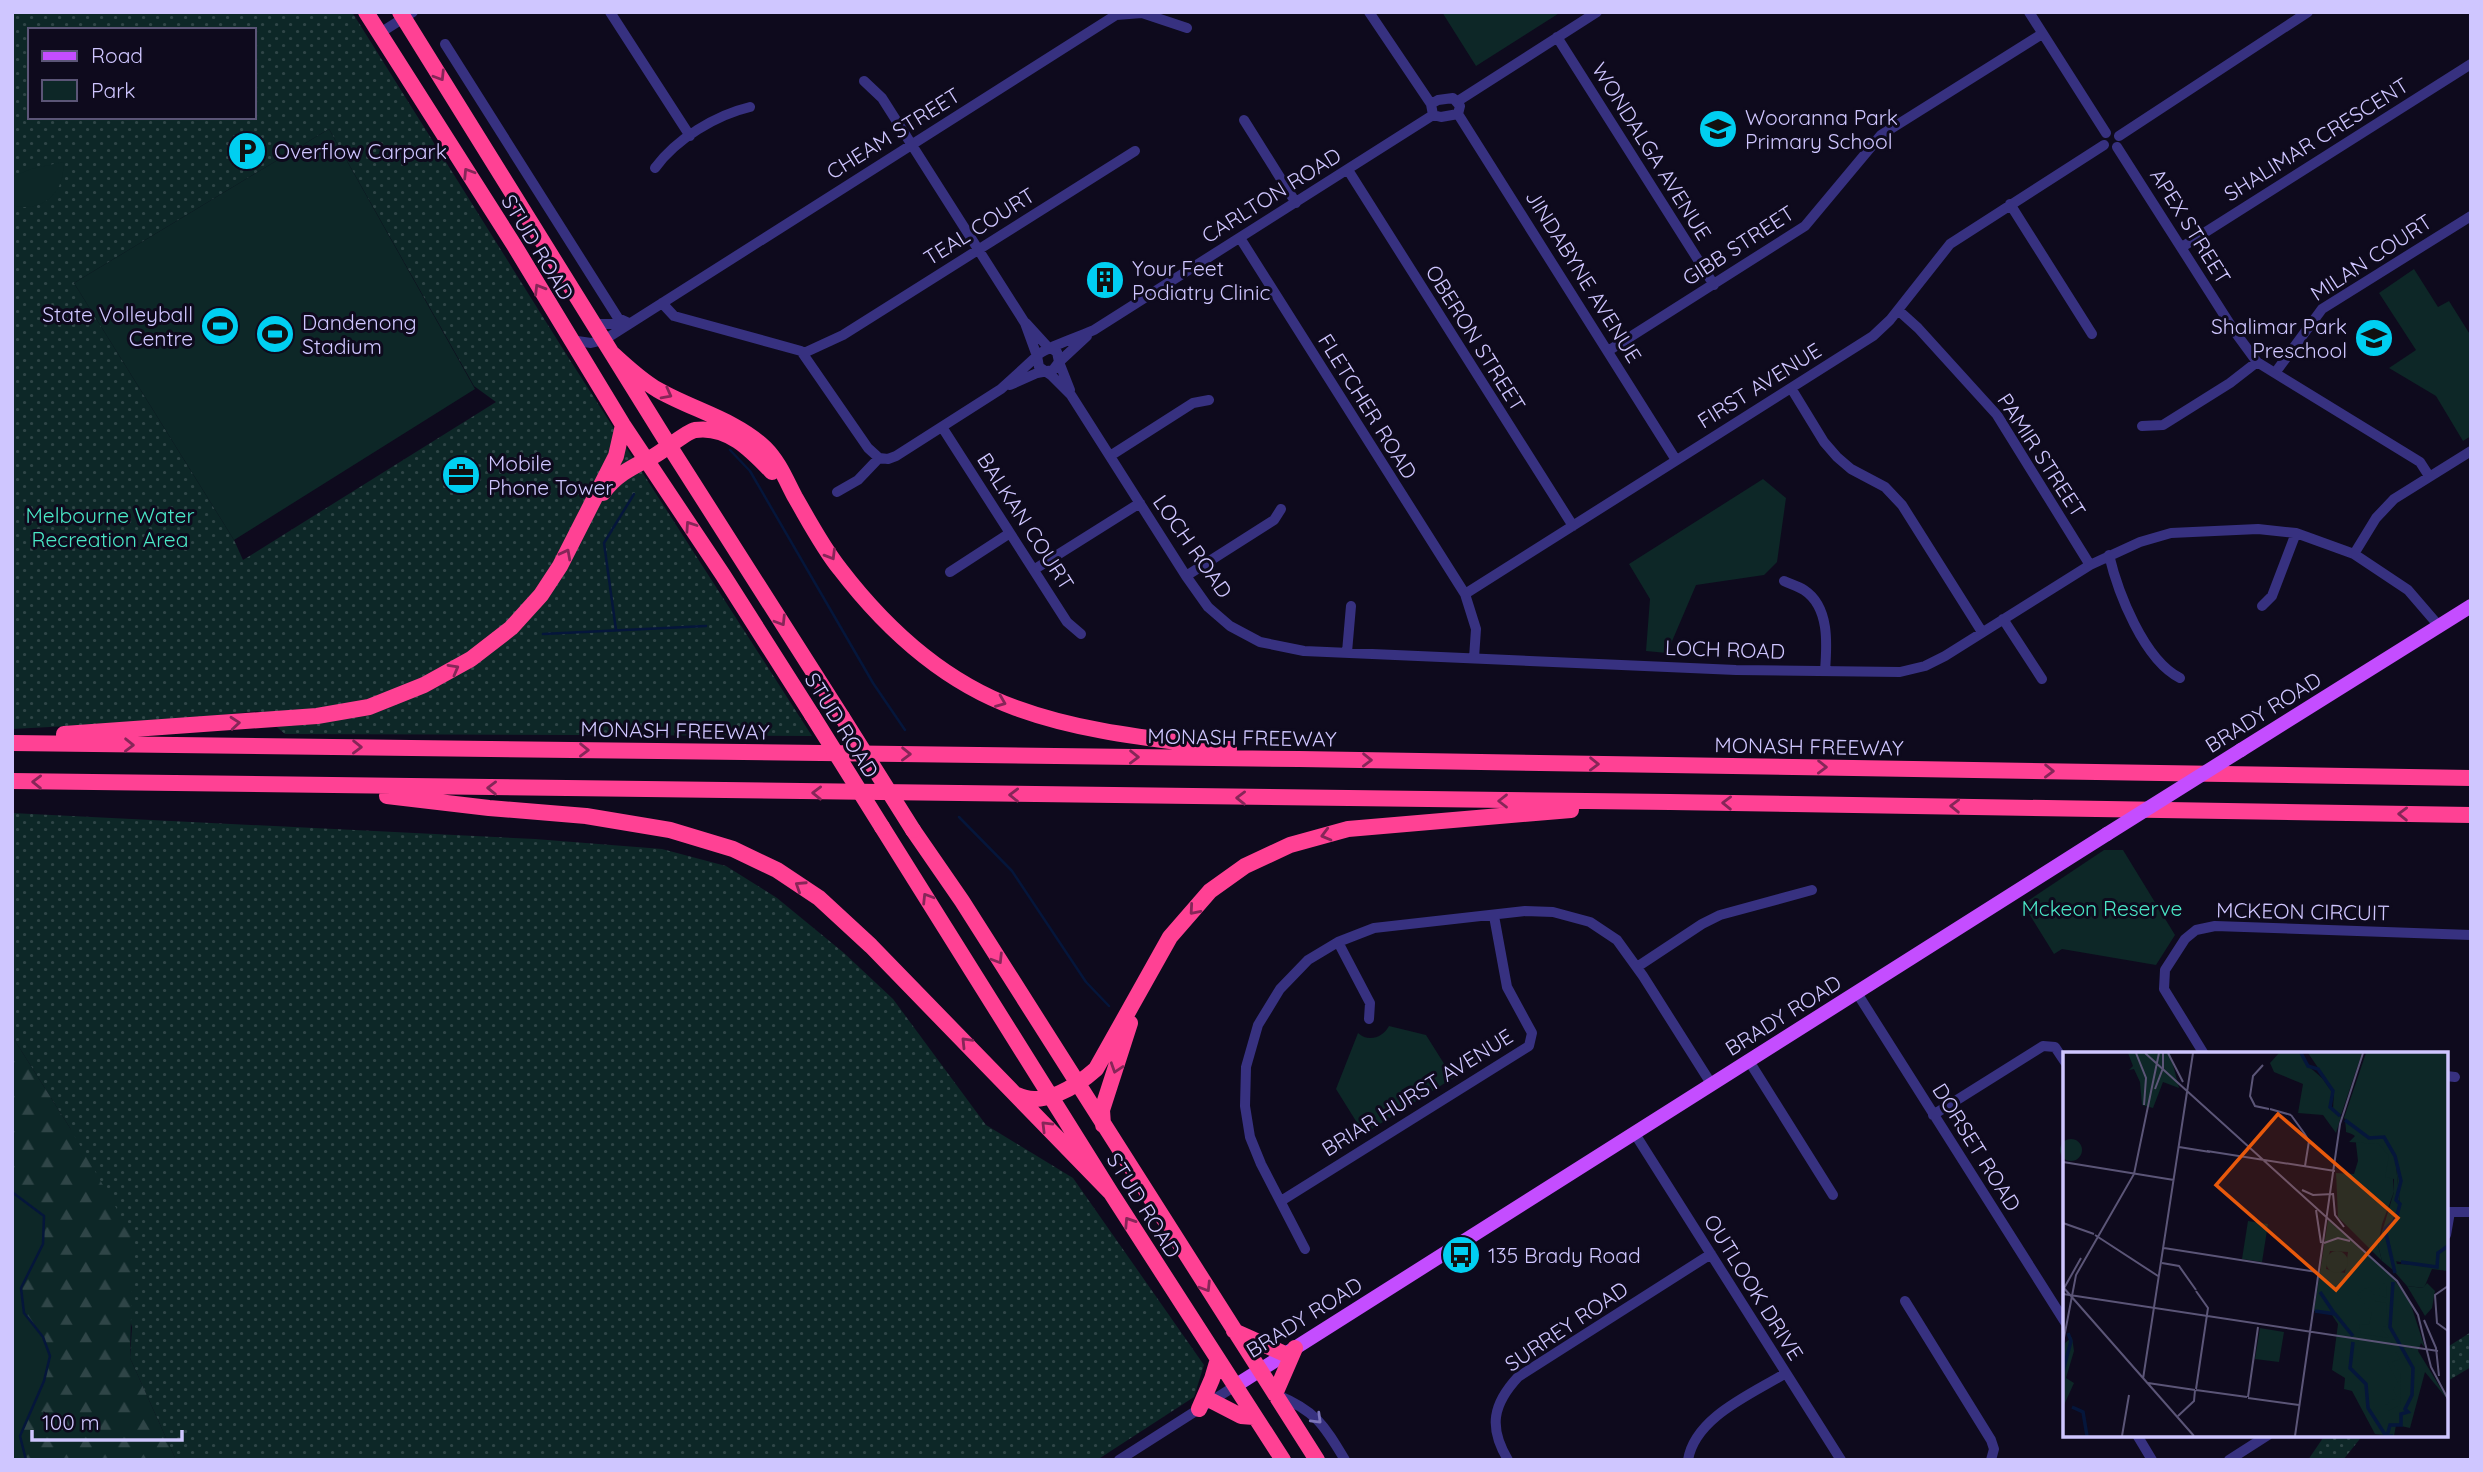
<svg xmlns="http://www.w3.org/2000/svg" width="2483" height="1472" font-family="Quicksand,sans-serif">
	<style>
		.grass { fill: url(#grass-dots); fill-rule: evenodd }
		.forest { fill: url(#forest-firs) }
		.park { fill: #0d2727 }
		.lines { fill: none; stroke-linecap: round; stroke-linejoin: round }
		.stream { stroke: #05163b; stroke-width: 2.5 }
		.minor { stroke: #373180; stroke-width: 10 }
		.major { stroke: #c44dff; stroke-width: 14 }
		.highway { stroke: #ff4194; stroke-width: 16 }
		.major-bridge { stroke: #c44dff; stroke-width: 14 }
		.highway-bridge { stroke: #ff4194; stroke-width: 16 }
		.oneway { stroke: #862658 }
		.oneway2 { stroke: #7b74b9 }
		.labels { text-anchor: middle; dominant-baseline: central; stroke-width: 6; stroke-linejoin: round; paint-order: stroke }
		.poi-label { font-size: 21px; fill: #cfc6ff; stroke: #0e0a1d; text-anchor: start }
		.street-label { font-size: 21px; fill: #cfc6ff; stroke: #0e0a1d }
		.park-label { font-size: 21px; fill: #4ae7c6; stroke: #0e0a1d }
		.inset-river { fill: none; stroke: #05163b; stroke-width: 3.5 }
		.inset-road { fill: none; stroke: #5b5577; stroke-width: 2 }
		.view { fill: #e8590c; fill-opacity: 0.15; stroke: #e8590c; stroke-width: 3.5 }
		.inset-edge { fill: none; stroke: #cfc6ff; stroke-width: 3.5 }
	</style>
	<defs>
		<pattern id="grass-dots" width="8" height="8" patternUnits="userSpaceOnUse" patternTransform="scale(1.75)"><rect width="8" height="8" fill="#0d2727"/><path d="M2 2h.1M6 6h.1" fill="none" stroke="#2f4547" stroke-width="1.8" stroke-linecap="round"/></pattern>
		<pattern id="forest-firs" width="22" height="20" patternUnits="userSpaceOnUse" patternTransform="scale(1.75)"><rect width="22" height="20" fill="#0d2727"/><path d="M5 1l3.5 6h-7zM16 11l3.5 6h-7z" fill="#2f4547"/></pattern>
	</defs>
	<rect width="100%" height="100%" fill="#0e0a1d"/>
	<path class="grass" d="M12,12H352L568,357L812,736L285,734L258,711L164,721L12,729ZM30,30H254V117H30ZM329,129L474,386L496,402L243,560L234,540L74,283Z
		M12,813L535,839L662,849L726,866L777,898L844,953L893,999L986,1125L1073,1178L1204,1365L1194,1397L1097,1460H176L130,1358L132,1327L70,1128L12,1036Z
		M2471,1332V1367L2446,1382V1348Z
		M2325,1435H2363L2343,1460H2308Z"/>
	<path class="forest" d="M12,1036L70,1128L133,1237L130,1358L176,1460H26L20,1436L44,1381L43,1337L24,1313L21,1288L43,1244L44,1216L12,1192Z"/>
	<path class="park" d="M1442,12H1561L1476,66Z
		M329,129L475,389L234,540L74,283Z
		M63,162C66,192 42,214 12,205V177L31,169Z
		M2414,269L2438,307L2449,301L2471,336V436L2463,441L2436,396L2389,368L2416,350L2379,293Z
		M1763,479L1786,498L1777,562L1764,575L1696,585L1667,653L1646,651L1650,599L1629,564Z
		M2104,850H2123L2175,935L2156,965L2062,949L2054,954L2023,904Z
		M1389,1026L1426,1035L1453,1078L1364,1134L1336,1089L1358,1033C1369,1043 1383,1037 1389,1026Z
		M12,1192L44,1216L43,1244L21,1288L24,1313L43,1337L50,1356L44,1381L20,1436L26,1460H12Z"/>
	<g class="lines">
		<path class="stream" d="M730,450L750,471L873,683L905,730
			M616,630L604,543L634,494
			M543,634L706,626
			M959,817L1012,871L1086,982L1109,1006
			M12,1192L44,1216L43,1244L21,1288L24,1313L43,1337L50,1356L44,1381L20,1436L26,1460"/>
		<path class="minor" d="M610,12L690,136
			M1369,12L1431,104
			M2029,12L2106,133
			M380,33L413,12
			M1557,37L1714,285
			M445,44L618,318L629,323
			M1453,98L1460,106L1458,114L1441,117L1433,115L1431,104L1438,100Z
			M1458,101L1597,12
			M1458,114L1676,460
			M1433,115L1094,330C1083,335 1042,349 1037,356L1039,367L1051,375L1071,395L1186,576L1208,607L1230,626L1260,642L1304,651L1736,670L1900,672L1925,666L1945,656L2090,565L2140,542L2171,533L2258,529L2296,533L2354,554L2408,590L2439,626
			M1244,120L1296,203
			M2119,136L2308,12
			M2117,147L2235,332L2257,362L2420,462L2429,476
			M655,168C676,139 716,115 750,107
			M1348,170L1573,526
			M2010,204L2092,334
			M1240,238L1465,594
			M2182,247L2471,64
			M662,303L674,316L801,351L868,448L879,458
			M1898,310L1918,328L1997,415L2090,565
			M594,324H626
			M570,340L591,343L604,340L1116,15L1142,13L1187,28
			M1608,351L1805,226L1881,135L2042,34
			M804,353L843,335L1135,151
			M2275,373L2322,309L2471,216
			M1010,385L1037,373L1053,370L1059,362L1057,352L1047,346L1026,323
			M1791,388L1824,442L1837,457L1851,469L1885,487L1902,505L1982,632
			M1070,390L1059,362L1087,336
			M2142,426L2163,425L2230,383L2257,362
			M942,427L1067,622L1081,634
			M1110,456L1193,403L1209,400
			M837,492L858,480L879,458L888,459L896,456L1001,389L1037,356L1025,323L882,98L864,81
			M2354,554L2376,518L2394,499L2471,451
			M2109,555C2118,593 2144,660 2180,678
			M1035,569L1140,503
			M950,572L1010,533
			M1186,576L1274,520L1281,509
			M1784,581C1790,584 1798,586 1804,590C1830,607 1827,645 1825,671
			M2262,606L2272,596L2296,533
			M2003,619L2042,679
			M1347,652L1351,606
			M1474,658L1476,629L1465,594L1873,336L1890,320L1950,244L2104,145
			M1338,942L1370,1003L1369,1019
			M1637,967L1702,924L1720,915L1812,890
			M1857,993L2065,1322
			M2204,1054L2164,989L2165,970L2185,939L2196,930L2215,926L2471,935
			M1749,1061L1833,1195
			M2446,1076L2455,1077
			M1933,1115L2043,1046L2055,1047L2065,1062
			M1635,1134L1841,1460
			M1281,1201L1529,1046L1532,1033L1507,987L1494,916
			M2446,1212H2471
			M2446,1235L2450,1212
			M1305,1249L1261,1164L1250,1137L1245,1106L1246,1067L1258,1025L1280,989L1308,960L1338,942L1374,928L1525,911L1553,912L1590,922L1617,940L1643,976L1712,1085
			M1905,1301L1991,1440L1994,1449L1991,1460
			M1277,1395C1316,1411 1324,1425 1345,1460
			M2137,1435L2152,1460
			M1119,1460L1235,1386
			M1508,1460C1488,1427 1493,1404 1518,1377L1711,1254
			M1688,1460C1695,1417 1752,1394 1786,1373
			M2229,1460L2268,1435"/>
		<path class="major" d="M2241,750L2471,606
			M1235,1386L2107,834"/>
		<path class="highway" d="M366,12L514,245L623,425L723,575L812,715
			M400,12L670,447L842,717
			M613,354C627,367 641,380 658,390C693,410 736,420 765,448C779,462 786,480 795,497C809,521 823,548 840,569C886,629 944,682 1016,708C1084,733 1158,739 1229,749
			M603,493C616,474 635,466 654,456C665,450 686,432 695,430C728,425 752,451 772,472
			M64,734L317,716L369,707L424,685L471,659L511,628L541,595L560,566L616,456L623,425
			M12,743L1299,759L2471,778
			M12,781L1670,802L2471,815
			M387,796L489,808L586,816L670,830L733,849L777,870L819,898L871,946L1111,1193
			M882,827L1111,1193L1283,1460
			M913,830L962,901L1317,1460
			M1017,1095C1043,1108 1077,1086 1096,1069L1170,937L1210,891L1245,866L1290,845L1348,829L1571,810
			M1103,1125L1102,1110L1130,1023
			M1234,1331L1285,1354
			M1275,1394L1295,1348
			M1212,1401L1241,1416L1254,1417
			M1199,1409L1212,1379L1218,1359"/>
		<path class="major-bridge" d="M2107,834L2241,750"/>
		<path class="highway-bridge" d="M812,715L882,827
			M842,717L913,830"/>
	</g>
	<defs><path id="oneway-chevron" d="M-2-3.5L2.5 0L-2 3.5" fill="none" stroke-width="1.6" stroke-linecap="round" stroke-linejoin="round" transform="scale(1.75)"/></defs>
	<g class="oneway">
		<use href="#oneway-chevron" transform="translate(440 76) rotate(58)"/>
		<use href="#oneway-chevron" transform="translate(468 173) rotate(-122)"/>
		<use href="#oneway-chevron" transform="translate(539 289) rotate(-121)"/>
		<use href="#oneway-chevron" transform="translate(667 394) rotate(28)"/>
		<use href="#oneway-chevron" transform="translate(690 526) rotate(-124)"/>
		<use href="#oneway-chevron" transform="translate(566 554) rotate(-62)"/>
		<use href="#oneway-chevron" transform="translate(831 555) rotate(59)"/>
		<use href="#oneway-chevron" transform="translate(781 621) rotate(58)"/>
		<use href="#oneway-chevron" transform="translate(454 669) rotate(-29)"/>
		<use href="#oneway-chevron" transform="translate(1001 702) rotate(22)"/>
		<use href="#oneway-chevron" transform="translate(235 723) rotate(-5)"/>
		<use href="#oneway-chevron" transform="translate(129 745) rotate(1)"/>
		<use href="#oneway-chevron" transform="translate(357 747) rotate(1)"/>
		<use href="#oneway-chevron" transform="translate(584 750) rotate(1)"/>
		<use href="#oneway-chevron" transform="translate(906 754) rotate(1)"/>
		<use href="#oneway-chevron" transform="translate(1134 757) rotate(1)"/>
		<use href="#oneway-chevron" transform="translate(1367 760) rotate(1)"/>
		<use href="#oneway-chevron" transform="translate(1594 764) rotate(1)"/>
		<use href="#oneway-chevron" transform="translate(1822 767) rotate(1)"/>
		<use href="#oneway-chevron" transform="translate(2049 771) rotate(1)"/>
		<use href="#oneway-chevron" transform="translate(37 782) rotate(-179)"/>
		<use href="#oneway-chevron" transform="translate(492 788) rotate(-179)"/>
		<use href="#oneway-chevron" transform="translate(817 793) rotate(-179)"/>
		<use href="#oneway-chevron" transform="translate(1014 795) rotate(-179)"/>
		<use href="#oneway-chevron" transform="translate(1241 798) rotate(-179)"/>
		<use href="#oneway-chevron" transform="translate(1503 801) rotate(-180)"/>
		<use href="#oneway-chevron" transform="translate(1727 803) rotate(-179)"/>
		<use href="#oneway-chevron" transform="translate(1955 806) rotate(-179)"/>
		<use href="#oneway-chevron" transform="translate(2403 814) rotate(-179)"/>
		<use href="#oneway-chevron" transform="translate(1326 835) rotate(165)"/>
		<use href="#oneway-chevron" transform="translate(800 886) rotate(-147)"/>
		<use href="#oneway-chevron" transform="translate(927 898) rotate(-122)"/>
		<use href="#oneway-chevron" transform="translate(1194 910) rotate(131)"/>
		<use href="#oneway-chevron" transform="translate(998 959) rotate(58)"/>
		<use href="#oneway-chevron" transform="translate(966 1042) rotate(-134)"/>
		<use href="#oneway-chevron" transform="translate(1116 1068) rotate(108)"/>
		<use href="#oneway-chevron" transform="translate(1046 1126) rotate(-135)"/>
		<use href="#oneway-chevron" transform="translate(1129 1222) rotate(-123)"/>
		<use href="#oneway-chevron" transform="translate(1206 1287) rotate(58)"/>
	</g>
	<use class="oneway2" href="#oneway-chevron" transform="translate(1317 1419) rotate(44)"/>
	<defs>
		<symbol id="school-disc" viewBox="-11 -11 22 22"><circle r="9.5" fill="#00cff1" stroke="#0e0a1d"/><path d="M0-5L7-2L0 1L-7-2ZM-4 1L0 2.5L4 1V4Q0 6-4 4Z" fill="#111"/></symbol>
		<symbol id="parking-disc" viewBox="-11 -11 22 22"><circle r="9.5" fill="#00cff1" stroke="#0e0a1d"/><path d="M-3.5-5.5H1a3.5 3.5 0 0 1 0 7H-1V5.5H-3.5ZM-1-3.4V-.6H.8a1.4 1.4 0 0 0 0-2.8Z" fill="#111"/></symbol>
		<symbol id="building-disc" viewBox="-11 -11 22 22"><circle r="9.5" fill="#00cff1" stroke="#0e0a1d"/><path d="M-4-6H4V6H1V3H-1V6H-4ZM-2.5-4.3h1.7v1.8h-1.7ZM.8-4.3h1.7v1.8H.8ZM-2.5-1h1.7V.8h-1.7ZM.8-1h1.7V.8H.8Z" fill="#111"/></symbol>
		<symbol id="stadium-disc" viewBox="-11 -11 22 22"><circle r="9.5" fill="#00cff1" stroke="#0e0a1d"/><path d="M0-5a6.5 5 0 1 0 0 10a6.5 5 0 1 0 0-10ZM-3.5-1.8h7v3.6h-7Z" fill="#111"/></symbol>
		<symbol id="office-disc" viewBox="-11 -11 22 22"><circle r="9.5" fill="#00cff1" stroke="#0e0a1d"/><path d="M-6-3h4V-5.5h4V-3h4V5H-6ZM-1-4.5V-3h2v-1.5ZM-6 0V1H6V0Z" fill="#111"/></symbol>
		<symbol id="bus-disc" viewBox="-11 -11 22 22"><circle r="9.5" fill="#00cff1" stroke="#0e0a1d"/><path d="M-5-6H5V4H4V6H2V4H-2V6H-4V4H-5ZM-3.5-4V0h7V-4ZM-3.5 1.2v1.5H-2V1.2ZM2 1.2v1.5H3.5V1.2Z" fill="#111"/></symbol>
	</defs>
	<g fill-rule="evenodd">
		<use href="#school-disc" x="1696" y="107" width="44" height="44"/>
		<use href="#parking-disc" x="225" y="129" width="44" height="44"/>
		<use href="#building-disc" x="1083" y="258" width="44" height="44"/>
		<use href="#stadium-disc" x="198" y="304" width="44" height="44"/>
		<use href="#stadium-disc" x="253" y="312" width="44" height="44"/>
		<use href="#school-disc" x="2352" y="316" width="44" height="44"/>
		<use href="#office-disc" x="439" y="453" width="44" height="44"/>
		<use href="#bus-disc" x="1439" y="1233" width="44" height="44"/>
	</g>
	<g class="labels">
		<g class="poi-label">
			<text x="1745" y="117">Wooranna Park<tspan x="1745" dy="24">Primary School</tspan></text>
			<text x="274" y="151">Overflow Carpark</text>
			<text x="1132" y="268">Your Feet<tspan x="1132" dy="24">Podiatry Clinic</tspan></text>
			<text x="193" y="314" text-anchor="end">State Volleyball<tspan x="193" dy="24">Centre</tspan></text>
			<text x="302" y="322">Dandenong<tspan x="302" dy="24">Stadium</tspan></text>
			<text x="2347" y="326" text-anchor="end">Shalimar Park<tspan x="2347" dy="24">Preschool</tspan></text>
			<text x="488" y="463">Mobile<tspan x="488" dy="24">Phone Tower</tspan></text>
			<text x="1488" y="1255">135 Brady Road</text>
		</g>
		<g class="street-label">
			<text transform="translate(893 133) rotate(-32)">CHEAM STREET</text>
			<text transform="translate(2316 139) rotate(-32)">SHALIMAR CRESCENT</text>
			<text transform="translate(1652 151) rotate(58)">WONDALGA AVENUE</text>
			<text transform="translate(1271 195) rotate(-32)">CARLTON ROAD</text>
			<text transform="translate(979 226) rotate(-32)">TEAL COURT</text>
			<text transform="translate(2191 226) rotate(58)">APEX STREET</text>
			<text transform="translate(1738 245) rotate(-33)">GIBB STREET</text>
			<text transform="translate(538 247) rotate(59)">STUD ROAD</text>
			<text transform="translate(2371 257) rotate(-33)">MILAN COURT</text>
			<text transform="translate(1584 276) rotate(58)">JINDABYNE AVENUE</text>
			<text transform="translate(1476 338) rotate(58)">OBERON STREET</text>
			<text transform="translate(1759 385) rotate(-32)">FIRST AVENUE</text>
			<text transform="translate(1368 406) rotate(58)">FLETCHER ROAD</text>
			<text transform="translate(2042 455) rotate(57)">PAMIR STREET</text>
			<text transform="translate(1026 521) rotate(57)">BALKAN COURT</text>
			<text transform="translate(1193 546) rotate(55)">LOCH ROAD</text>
			<text transform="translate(1725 649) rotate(2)">LOCH ROAD</text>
			<text transform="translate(2263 712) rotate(-32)">BRADY ROAD</text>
			<text transform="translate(842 725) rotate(58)">STUD ROAD</text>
			<text transform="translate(675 730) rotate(1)">MONASH FREEWAY</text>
			<text transform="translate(1242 737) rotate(1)">MONASH FREEWAY</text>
			<text transform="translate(1809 746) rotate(1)">MONASH FREEWAY</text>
			<text transform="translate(2303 911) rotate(1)">MCKEON CIRCUIT</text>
			<text transform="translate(1783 1015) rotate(-32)">BRADY ROAD</text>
			<text transform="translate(1417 1092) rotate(-32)">BRIAR HURST AVENUE</text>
			<text transform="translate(1977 1147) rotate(58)">DORSET ROAD</text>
			<text transform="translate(1144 1205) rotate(58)">STUD ROAD</text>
			<text transform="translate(1754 1287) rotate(58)">OUTLOOK DRIVE</text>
			<text transform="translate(1304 1317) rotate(-32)">BRADY ROAD</text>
			<text transform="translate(1566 1326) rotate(-34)">SURREY ROAD</text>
		</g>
		<g class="park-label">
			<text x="110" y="515">Melbourne Water<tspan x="110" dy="24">Recreation Area</tspan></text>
			<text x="2102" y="908">Mckeon Reserve</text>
		</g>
	</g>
	<g transform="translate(2063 1052)">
		<rect width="385" height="385" fill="#0e0a1d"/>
		<path d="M65,1H107L116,36L100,30L90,56L79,53L77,30L71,17L66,18L70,14ZM245,1H299L278,63L270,57L271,39ZM283,71L326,75L331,140L319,172L315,193L319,209L275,165L273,121L291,122L295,109L292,83L283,80ZM265,168L328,223L347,250L362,296L358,291L355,299L385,348L362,320L347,376L333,373L331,384L312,382L289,339L281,337L282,326L269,318L275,272L269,263L251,259ZM267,199L285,200L282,221L263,217ZM327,194L330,197L334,212L366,213L385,219L369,217L361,236L344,234L330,218Z" fill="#0d2727" fill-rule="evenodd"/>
		<path d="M282,68L301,84L321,85L332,104L337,152L323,182L330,218L319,209L315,193L331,140V127L322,125L326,104L316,92L286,90L292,84L283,78ZM9,285L11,299L3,326L11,331L1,353L0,304L2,291Z" fill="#0d2727"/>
		<path d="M321,231L324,234L323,246L317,243L312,249L323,251L325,272L318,277L311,270L327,286L298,282L296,273L306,272L309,261L294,242L305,235L311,243ZM333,300L337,307L329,310L338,322L337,353L325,359L320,355L334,345L330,338L335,330L324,310Z" fill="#0d2727"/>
		<path d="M216,1H238L243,12L259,26L269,40L266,55L278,65L273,81L260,63L235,61L240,32L211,20L207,11ZM303,1H385V219L332,209L322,177L333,167L337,152L332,104L323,86H306L281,66ZM-3 98a11 11 0 1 1 22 0a11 11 0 1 1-22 0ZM185,169L205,172L199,210L179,207ZM263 210a11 11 0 1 1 22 0a11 11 0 1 1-22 0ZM364,231L372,239L369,256L362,264L344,234L360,236ZM197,276L221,280L216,310L192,307Z" fill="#0d2727"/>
		<path class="inset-river" d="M238,1L245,14L255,17L270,39L267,55L277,64M282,68L306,86L321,85L332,104L338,129L333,148L337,152L333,167L322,177L332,221M338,210L374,215L375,201L385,194M257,240L271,261M252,259L272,262L290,284M290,290L287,316L303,332L305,356L323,384M0,319L8,289L5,281M9,355L20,360L24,384M330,384H324L327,373H338V362L345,360L342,357L349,343L350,316L327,275L330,230"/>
		<path class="inset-road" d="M73,1L83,26L81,53M82,1L334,229L355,263L368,315L385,347M105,1L120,30M200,13L190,24L187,44L192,54L206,57M92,37L100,16V1M207,57L228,63M228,63L241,81M241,81L246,89L242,114M116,95L147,100M144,99L272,119M0,110L111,128M239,138L250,143L270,142M270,141L272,163L281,175M253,158L258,191M0,171L31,182M32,183L95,224M261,191L275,186L287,189M101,196L254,220M99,211L116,214L133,238M385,234L372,243L374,271L385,279M0,235L131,384M0,238L18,206M0,242L375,299M361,268L373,296L376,324M0,291L13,223L71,122L96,1M80,327L130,1M85,331L132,338M133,337L145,256L133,239M133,338L184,345M185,345L195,275M185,346L236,353M115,364L131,349L132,338M59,384L66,343M232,384L277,72L300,1"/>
		<path class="view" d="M215,62L335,166L273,238L153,133Z"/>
		<rect width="385" height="385" class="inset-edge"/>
	</g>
	<rect width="2483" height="1472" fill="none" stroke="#cfc6ff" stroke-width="28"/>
	<rect x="28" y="28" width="228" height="91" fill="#0e0a1d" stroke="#5b5577" stroke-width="2"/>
	<rect x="42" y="51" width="35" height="10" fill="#c44dff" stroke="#5b5577" stroke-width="2"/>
	<text x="91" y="63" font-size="21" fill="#cfc6ff">Road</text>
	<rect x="42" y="80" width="35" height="21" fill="#0d2727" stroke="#5b5577" stroke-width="2"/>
	<text x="91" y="98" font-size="21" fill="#cfc6ff">Park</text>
	<path d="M32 1430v10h150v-10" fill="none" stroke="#cfc6ff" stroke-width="3.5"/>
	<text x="42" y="1430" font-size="21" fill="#cfc6ff" stroke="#0e0a1d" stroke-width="5" paint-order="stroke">100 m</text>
</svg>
